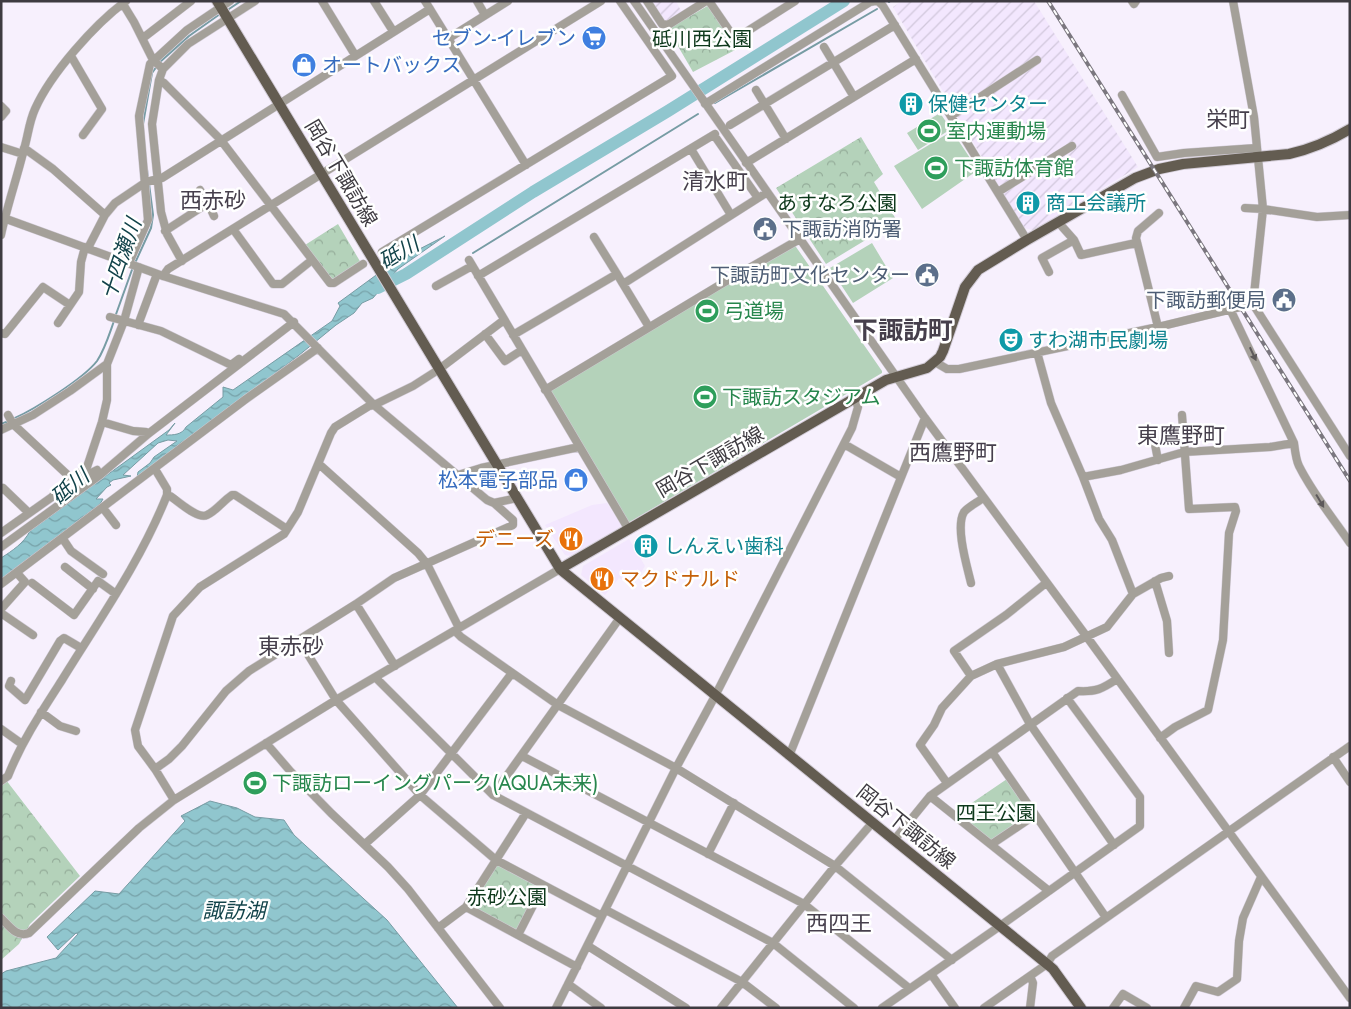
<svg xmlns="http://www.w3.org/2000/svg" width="1351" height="1009" font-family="Jost,'Noto Sans JP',sans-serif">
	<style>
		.built { fill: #f3e7fe }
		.industrial { fill: url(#industrial-furrows) }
		.park { fill: url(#park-crowns) }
		.garden { fill: #b4d2ba }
		.water { fill: url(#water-waves); stroke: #779ca4 }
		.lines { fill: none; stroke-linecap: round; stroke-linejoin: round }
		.stream { stroke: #779ca4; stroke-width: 2 }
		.river { stroke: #90c6ce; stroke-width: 12 }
		.minor-casing { stroke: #d2ccd7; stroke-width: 9 }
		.major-casing { stroke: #d2ccd7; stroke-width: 12 }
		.minor { stroke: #a4a099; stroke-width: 8 }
		.major { stroke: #635c51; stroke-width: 10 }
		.rail-casing { stroke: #7b777f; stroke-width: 4 }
		.rail { stroke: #fff; stroke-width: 2; stroke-dasharray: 5.5; stroke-linecap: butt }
		.oneway { fill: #5d595b }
		.labels { text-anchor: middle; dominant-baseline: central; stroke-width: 5; stroke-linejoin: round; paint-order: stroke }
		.shop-label { font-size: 20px; fill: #366cbe; stroke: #fff; text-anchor: end }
		.park-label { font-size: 20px; fill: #0e391c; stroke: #fff }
		.culture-label { font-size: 20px; fill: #0d838f; stroke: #fff; text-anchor: start }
		.leisure-label { font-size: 20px; fill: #27864d; stroke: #fff; text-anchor: start }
		.street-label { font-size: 20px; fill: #3e3b41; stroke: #fff }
		.service-label { font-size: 20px; fill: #4e5e75; stroke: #fff; text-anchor: end }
		.food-label { font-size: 20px; fill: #c56008; stroke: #fff; text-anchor: end }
		.water-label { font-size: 21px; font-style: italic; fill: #12434a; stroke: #fff }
		.quarter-label { font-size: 22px; fill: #463f4c; stroke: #fff }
		.district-label { font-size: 25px; font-weight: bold; fill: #463f4c; stroke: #fff }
	</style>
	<defs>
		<pattern id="industrial-furrows" width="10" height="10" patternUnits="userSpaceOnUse" patternTransform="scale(1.25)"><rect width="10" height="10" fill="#f3e7fe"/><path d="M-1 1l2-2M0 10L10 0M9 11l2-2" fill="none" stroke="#d1c7db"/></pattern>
		<pattern id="park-crowns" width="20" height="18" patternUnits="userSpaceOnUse" patternTransform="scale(1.25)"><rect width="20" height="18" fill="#b4d2ba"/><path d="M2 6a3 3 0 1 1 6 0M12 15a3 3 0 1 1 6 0" fill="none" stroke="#94ac99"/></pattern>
		<pattern id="water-waves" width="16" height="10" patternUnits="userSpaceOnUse" patternTransform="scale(1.25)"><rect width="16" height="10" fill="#90c6ce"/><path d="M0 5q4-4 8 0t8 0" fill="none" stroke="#77a2a9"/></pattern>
	</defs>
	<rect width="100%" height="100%" fill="#f7f0fd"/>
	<path class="built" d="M607,503L622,526L570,556L565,555L545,525L592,505Z
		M629,539L645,566L633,586L619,578L605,595L581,575L583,566Z"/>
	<path class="industrial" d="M652,1H676L682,13L669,21H665Z
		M902,1H1034L1138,167L1033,230L1024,228L893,7Z"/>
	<path class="park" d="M709,5L737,49L693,72L668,29Z
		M861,137L883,174L874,182L897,221L826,264L776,188Z
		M338,224L361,263L334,281L305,245Z
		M1007,779L1031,814L992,842L957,813Z
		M6,780L80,876L30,924L19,944L1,960V784Z
		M500,864L541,886L517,931L472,908L471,904L496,865Z"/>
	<path class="garden" d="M940,113L951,129L918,150L907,133Z
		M952,131L978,170L922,209L894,166Z
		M872,243L893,278L853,303L830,268Z
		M794,244L882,371V373L628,523L549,391Z"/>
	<path class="water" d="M445,236L398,269L373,298L362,303L354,313L336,325L298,356L137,478L138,472L150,463L154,457L177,441L168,440L158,443L123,475L131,476L113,480L109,483L111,485L107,487L96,499H103L100,504L1,579V558C12,551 24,543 30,531L169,430L175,423L166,435C173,435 182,435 186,427L223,397V387L233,390L332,321L340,306L338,303L394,262Z
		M210,801L237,808L255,817L284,820L294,835L387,920L458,1008H1V974L6,971L56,958L78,934L76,933L58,950L47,937L95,891L119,894L185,821L181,816Z"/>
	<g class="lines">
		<path class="stream" d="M889,2L890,1
			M226,11L241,1
			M160,62L189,36L220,14
			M715,103L877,9
			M143,124L152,73L157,66
			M147,169L148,179
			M473,253L698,114
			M135,263L151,228L153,215L149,184
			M115,317L133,267
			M13,419C35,409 83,379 97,361C105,349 109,335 114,321
			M1,424L9,421"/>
		<path class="river" d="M378,288L406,274L533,192L668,111L844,1"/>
		<defs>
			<path id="minor" d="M322,1L355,55
				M374,1L393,31
				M425,1L526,165
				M477,1L485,15
				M634,1L925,418L1087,637L1350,998
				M647,1L662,24L668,25L706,1
				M709,1L735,39L795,1
				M876,1L879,2L883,6L1027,240
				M1132,1L1134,4L1136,1
				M1233,1L1254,117L1263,209L1253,304L1350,456
				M123,4L134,22L153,60L163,69
				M143,38L191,1
				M449,38L508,1
				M824,47L854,97
				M71,56L102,109L83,135
				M159,80L164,83L220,139L330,283H334L363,264
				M756,90L786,139
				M1122,95L1157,157L1184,153L1256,148
				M705,104L870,2L875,1
				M1,106L6,111L1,117
				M951,116L1037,60
				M730,125L895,25
				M714,135L758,198
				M1,147L23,154
				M24,148L53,169L105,215L88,248
				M691,149L731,215
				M746,163L916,59
				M200,190L208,203
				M998,192L1072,146
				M1245,208L1263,209L1317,217L1350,215
				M105,215L115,203L146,182L162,178L430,9
				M1,217L163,276L284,314L374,405L487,500L494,503L517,498
				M1058,222L1074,240L1081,255L1136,243
				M233,229L273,284H282L312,260
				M165,231L208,203L214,216
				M1,235C7,206 17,178 24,149C28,136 29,122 35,109C51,73 95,24 126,1
				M594,237L617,274
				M382,252L672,76L620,1
				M469,260L629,530
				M182,261L167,234L161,212L152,124L159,80L163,69L188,44L255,1
				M129,263L148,220L139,116L150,64L187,30L230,1
				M1049,272L1042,258L1074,240
				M163,276L168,269L601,1
				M478,276L715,134
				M623,284L649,327
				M436,286L472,266
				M1231,311L1294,443C1295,451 1296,460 1299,466C1313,494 1333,518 1350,543
				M110,317L161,331L231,365L239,359
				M58,323L79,292L81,262L85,247
				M138,325L157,274
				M1158,327L1136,238L1138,231L1159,213
				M1,333L5,334L43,287L70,305
				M485,334L505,361L522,350
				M513,335L617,274L623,284L766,193
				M935,362L947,369H959L1158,327L1253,304
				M545,390L723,283L800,239
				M8,415L13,424L72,479L75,481L97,470L100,475
				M102,422L133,431L146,432L148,434
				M1152,429L1158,460
				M1,430L33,415L70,391L107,364L124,321L139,267
				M844,444L901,477
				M319,464L418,553L427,564L459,628
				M458,475L481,468L579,447
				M1083,477L1121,470L1184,452L1270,447L1294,443
				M1,490L3,488L29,513
				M167,495L170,496C178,501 198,520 207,515C216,511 223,501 232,495H235L287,529
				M103,508L116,525
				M1,533L52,497L57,491L87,467L102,422L107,400V364
				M63,539L71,551L103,574
				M1,547L100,475L148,434L294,322
				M65,567L93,589
				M1155,581L1167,621L1169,653
				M32,583L74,615L98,581L116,594
				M971,583C967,566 955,527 964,512C968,507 978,502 983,498
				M1,584L246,399L318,348
				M1133,594L1161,578L1169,576
				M356,604L395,666
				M1,609L25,582L17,573
				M1,613L33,635
				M455,631L461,637L558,705L676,768L835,866L952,960
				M299,640L336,700L420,795L496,860L602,916
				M997,664L1030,724L1114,845
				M971,676L954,651L1006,615L1046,583
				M376,678L493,795L773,943L854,1008
				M11,681L9,686L25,700L60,641L64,638L81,648
				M41,712L60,726L76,731
				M1,729L22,744
				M1160,738L1175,727L1208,710L1223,640L1229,533L1236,511L1235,507L1189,509L1182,415
				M266,743L291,772L331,813L388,867L408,889L500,1008
				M992,752L1078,691C1096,692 1102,689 1117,679
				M522,756L804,904L909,988
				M789,756L925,418
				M1333,757L1350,782
				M155,769L169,759L182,746L226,691L249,671L356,604L394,578L513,525V520L494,503
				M1,781L8,776C22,741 42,711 62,680C99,620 141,561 167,495V489L155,469
				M947,783L920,745L934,725L942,708L971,676L997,664L1064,647L1107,627L1133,594L1112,540L1099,519L1083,477L1051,403L1037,352
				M493,795L619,619
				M930,796L1049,891
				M174,800L155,769L138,746L135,730L173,616L200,587L284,534L298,512L331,433L335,427L369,406L374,405L413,386L438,370L504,320
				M526,813L466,907L577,967
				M895,839L930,796L992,752L1105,916
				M365,844L420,795L512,673
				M992,844L1035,815
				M708,854L734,803
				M606,910L742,982L776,1008
				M1,918C9,926 17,938 29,933L139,828L174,800L336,700L560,569
				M438,928L466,907
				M518,935L543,886
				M588,946L686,1008
				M931,974L955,1008
				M568,984L601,1008
				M556,1008L676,768L715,696L852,428L858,407L855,398
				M721,1008L835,866L873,822
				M882,1008L1000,926L1140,826V797L1067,698
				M984,1008L1047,964L1052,956L1350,746
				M1030,1008L1033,983L1030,976
				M1113,1008L1123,994L1147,1008
				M1184,1008L1196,986L1218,992L1237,979L1239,941L1243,918L1261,877"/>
			<path id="major" d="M217,1L560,569L1047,964L1053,969L1081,1008
				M560,569L886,380L927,368L940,357L943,351L965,287L978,270L1027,240L1135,178L1159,169L1183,164L1289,154C1311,149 1330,141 1350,129"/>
		</defs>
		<use href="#minor" class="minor-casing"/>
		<use href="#major" class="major-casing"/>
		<use href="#minor" class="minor"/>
		<use href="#major" class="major"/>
		<defs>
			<path id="rail" d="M1048,1L1350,481"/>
		</defs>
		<use href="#rail" class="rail-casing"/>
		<use href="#rail" class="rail"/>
	</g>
	<defs><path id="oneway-solid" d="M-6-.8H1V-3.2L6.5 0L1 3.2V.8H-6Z" transform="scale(1.25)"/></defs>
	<g class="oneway">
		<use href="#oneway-solid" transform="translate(1253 354) rotate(65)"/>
		<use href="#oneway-solid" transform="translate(1320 501) rotate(59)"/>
	</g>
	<defs>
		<symbol id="supermarket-disc" viewBox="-11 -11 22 22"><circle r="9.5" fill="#3f7fe0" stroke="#fff"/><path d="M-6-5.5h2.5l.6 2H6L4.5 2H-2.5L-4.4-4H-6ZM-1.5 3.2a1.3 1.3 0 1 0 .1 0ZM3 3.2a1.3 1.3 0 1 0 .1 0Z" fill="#fff"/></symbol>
		<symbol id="shop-disc" viewBox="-11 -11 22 22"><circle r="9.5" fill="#3f7fe0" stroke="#fff"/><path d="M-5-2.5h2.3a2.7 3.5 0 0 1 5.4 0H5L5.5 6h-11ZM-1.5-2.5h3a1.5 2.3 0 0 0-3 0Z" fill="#fff"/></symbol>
		<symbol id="building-disc" viewBox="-11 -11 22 22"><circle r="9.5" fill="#0f9aa8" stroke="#fff"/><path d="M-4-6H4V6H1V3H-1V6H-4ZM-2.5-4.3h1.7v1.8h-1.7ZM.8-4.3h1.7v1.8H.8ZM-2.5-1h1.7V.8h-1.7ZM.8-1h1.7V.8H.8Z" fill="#fff"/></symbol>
		<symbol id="stadium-disc" viewBox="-11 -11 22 22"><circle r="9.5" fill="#2e9e5b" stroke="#fff"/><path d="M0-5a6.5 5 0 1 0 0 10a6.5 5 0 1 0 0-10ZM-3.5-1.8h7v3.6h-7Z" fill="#fff"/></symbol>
		<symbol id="civic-disc" viewBox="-11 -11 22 22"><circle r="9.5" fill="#5c6f8a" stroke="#fff"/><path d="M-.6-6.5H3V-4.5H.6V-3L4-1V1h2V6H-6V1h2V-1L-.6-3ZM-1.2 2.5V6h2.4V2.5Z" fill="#fff"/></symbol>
		<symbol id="theatre-disc" viewBox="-11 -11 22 22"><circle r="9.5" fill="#0f9aa8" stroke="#fff"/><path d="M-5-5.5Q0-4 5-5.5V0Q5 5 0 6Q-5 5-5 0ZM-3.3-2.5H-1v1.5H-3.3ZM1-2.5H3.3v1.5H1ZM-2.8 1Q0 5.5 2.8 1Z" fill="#fff"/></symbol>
		<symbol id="restaurant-disc" viewBox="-11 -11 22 22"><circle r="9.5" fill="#e8710a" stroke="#fff"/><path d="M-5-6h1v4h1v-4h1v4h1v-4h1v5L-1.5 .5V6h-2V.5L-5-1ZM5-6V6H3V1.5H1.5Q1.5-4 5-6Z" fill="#fff"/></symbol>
	</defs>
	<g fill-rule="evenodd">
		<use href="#supermarket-disc" x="580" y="24" width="28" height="28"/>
		<use href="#shop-disc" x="290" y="51" width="28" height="28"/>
		<use href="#building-disc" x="897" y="90" width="28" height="28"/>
		<use href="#stadium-disc" x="915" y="117" width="28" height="28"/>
		<use href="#stadium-disc" x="922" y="154" width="28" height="28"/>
		<use href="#building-disc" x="1014" y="189" width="28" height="28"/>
		<use href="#civic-disc" x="751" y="215" width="28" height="28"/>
		<use href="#civic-disc" x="913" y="261" width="28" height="28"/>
		<use href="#civic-disc" x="1270" y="286" width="28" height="28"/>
		<use href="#stadium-disc" x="693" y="297" width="28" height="28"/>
		<use href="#theatre-disc" x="997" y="326" width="28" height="28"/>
		<use href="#stadium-disc" x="691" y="383" width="28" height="28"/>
		<use href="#shop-disc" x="562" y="466" width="28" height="28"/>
		<use href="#restaurant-disc" x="557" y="525" width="28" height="28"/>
		<use href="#building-disc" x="632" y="532" width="28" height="28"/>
		<use href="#restaurant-disc" x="588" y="565" width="28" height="28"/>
		<use href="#stadium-disc" x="241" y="769" width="28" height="28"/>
	</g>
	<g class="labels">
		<g class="shop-label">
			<text x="576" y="38">セブン-イレブン</text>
			<text x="322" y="65" text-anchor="start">オートバックス</text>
			<text x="558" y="480">松本電子部品</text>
		</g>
		<g class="park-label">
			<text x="702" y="39">砥川西公園</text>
			<text x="837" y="203">あすなろ公園</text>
			<text x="996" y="813">四王公園</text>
			<text x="507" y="897">赤砂公園</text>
		</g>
		<g class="culture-label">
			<text x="928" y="104">保健センター</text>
			<text x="1046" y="203">商工会議所</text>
			<text x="1028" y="340">すわ湖市民劇場</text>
			<text x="664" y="546">しんえい歯科</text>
		</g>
		<g class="leisure-label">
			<text x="946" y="131">室内運動場</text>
			<text x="954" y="168">下諏訪体育館</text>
			<text x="724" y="311">弓道場</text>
			<text x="722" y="397">下諏訪スタジアム</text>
			<text x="272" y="783">下諏訪ローイングパーク(AQUA未来)</text>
		</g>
		<g class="street-label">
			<text transform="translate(341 173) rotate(59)">岡谷下諏訪線</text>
			<text transform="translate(710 462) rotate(-30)">岡谷下諏訪線</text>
			<text transform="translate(906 827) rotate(39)">岡谷下諏訪線</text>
		</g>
		<g class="service-label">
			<text x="782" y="229" text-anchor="start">下諏訪消防署</text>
			<text x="910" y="275">下諏訪町文化センター</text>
			<text x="1266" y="300">下諏訪郵便局</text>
		</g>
		<g class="food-label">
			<text x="554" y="539">デニーズ</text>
			<text x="620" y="579" text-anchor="start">マクドナルド</text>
		</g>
		<g class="water-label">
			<text transform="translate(399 253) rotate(-30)">砥川</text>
			<text transform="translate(121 259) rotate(-71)">十四瀬川</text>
			<text transform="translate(70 487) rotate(-40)">砥川</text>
			<text x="234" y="911">諏訪湖</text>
		</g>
		<g class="quarter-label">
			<text x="1228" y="119">栄町</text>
			<text x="715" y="181">清水町</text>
			<text x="213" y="200">西赤砂</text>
			<text x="1181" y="435">東鷹野町</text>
			<text x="953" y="452">西鷹野町</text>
			<text x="291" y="646">東赤砂</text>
			<text x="839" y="923">西四王</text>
		</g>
		<g class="district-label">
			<text x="903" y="330">下諏訪町</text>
		</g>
	</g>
	<rect width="1351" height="1009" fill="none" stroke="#3e3b41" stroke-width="5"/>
</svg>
